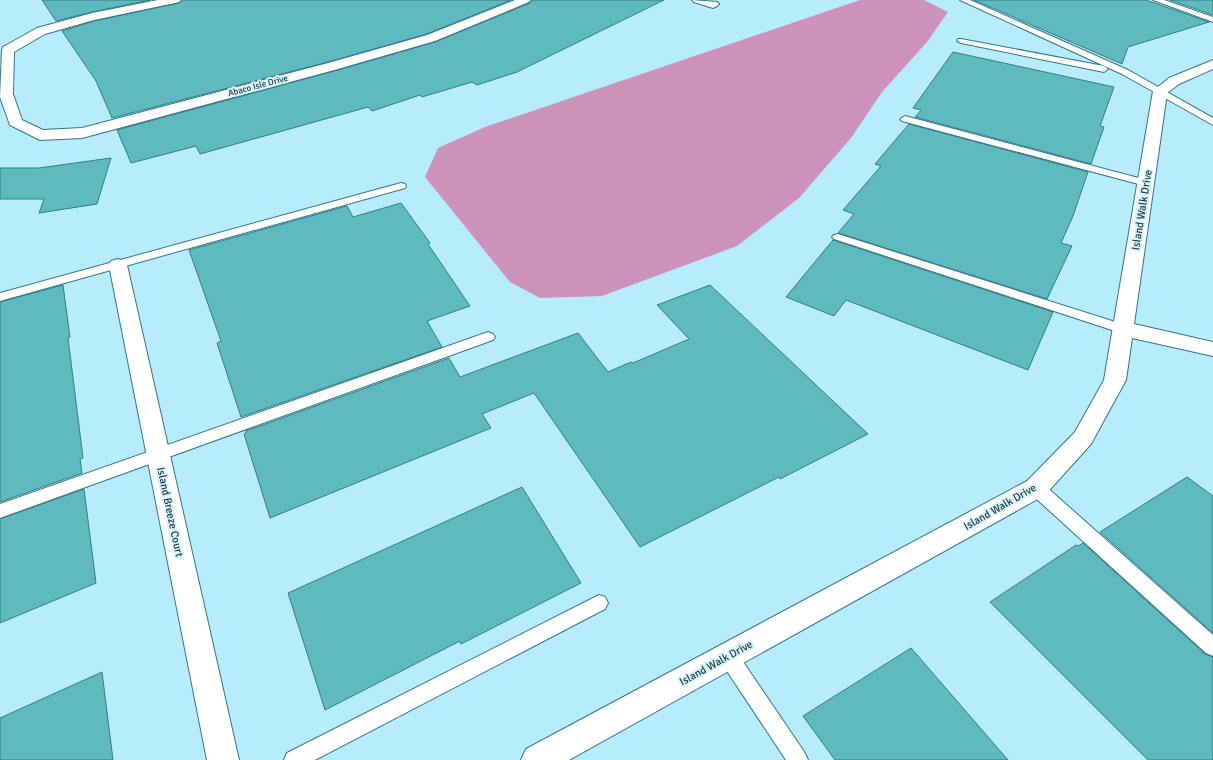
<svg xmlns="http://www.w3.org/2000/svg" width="1213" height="760" font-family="Signika,sans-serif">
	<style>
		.water { fill: #cd92ba }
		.building { fill: #5ebabe; stroke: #337e81 }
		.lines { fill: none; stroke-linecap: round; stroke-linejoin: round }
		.lane-casing { stroke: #327688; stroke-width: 2 }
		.street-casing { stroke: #327688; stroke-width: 2 }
		.lane { fill: #fff; fill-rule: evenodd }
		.street { fill: #fff; fill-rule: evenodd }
		.labels { text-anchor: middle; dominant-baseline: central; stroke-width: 4; stroke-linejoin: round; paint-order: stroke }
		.far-street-label { font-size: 9px; fill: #1b373f; stroke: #daf4fc }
		.street-label { font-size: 11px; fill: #1b373f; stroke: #daf4fc }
	</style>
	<rect width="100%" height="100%" fill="#b6ecfc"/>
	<path class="water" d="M860,0H924L948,12L927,42L882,92L851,138L799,198L737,246L602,296L540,298L510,282L425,177L438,148L485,127Z"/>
	<path class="building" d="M42,0H150L92,12L56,21Z
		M182,0H511L427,34L328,62L112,118L96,81L62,31L94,21L179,3Z
		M532,0H664L517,72L477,85L472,82L422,97L420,95L372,111L368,107L200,154L196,146L131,163L117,130L338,70L435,42L530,3Z
		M974,0H1146L1209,22L1128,47L1122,64Z
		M1170,0H1213V15Z
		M953,52L1114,87L1100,126L1104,127L1091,164L915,117L921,110L913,108Z
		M909,124L1088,172L1073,216L1061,243L1072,246L1047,299L838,233L854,214L843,210L881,166L875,164Z
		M111,158L97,204L39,213L44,199H0V168H39Z
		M401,203L430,243L428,244L470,306L427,321L442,347L241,417L217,343L221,341L189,250L347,206L353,217Z
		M833,240L1053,312L1028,370L846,300L834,316L786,297Z
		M63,285L70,337L68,338L83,458L80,459L82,473L0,502V302Z
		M710,285L868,434L780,479L779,477L640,547L534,393L482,414L491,428L270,518L244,434L246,433V431L449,358L460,377L578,333L608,372L631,362L633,363L689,339L657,305Z
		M1187,477L1213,496V633L1100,532Z
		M522,487L581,583L461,644L460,641L325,710L288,593Z
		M84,489L96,583L0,623V519Z
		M1083,543L1205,654L1213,657V760H1148L990,602L1076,545L1078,546Z
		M911,648L1008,760H835L803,716Z
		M102,672L113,760H0V718Z"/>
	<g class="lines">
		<defs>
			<path id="lane" d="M960,0H970L1128,70L1213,118V125L1122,74Z
				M1153,0H1164L1213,17V22Z
				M958,39H961L1104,66L1108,69L1104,72L961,43L957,41Z
				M905,116L1150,181L1151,183L1146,186L902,121L900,119Z
				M401,183L405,184L406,186L405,188L0,301V293Z
				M838,234L1128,326L1130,329L1128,332L1123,333L1118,332L834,239L832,237L834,235Z
				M488,332L493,334L495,337L493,340L0,518V504Z
				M1036,482L1042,483L1213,635V656L1206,653L1030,493L1028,488L1030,483Z
				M599,595L605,597L608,603L605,609L315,760H284L287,753Z
				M728,647L735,650L805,753L808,760H786L721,662L719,656L721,650Z"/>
			<path id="street" d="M158,0H181L179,2L175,3L94,20L45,34L14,52L13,94L22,120L43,130L82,128L328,63L427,35L515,0H531L529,2L435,41L338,69L82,138L40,140L10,125L0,97L2,50L3,47L37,28L92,13Z
				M692,0L717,2L719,4L717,6L713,8L694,2Z
				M1213,60V69L1179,84L1167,93L1134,324L1213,342V356L1132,338L1126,380L1091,444L1045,495L569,760H521L526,749L1027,481L1075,432L1104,380L1153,91L1169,78Z
				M118,259L125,261L127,265L239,760H207L109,265L111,261Z"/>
		</defs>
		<use href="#lane" class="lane-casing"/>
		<use href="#street" class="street-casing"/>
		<use href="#lane" class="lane"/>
		<use href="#street" class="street"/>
	</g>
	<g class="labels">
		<g class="far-street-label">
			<text transform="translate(258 86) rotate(-15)">Abaco Isle Drive</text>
		</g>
		<g class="street-label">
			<text transform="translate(1142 210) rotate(-81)">Island Walk Drive</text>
			<text transform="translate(1000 507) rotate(-30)">Island Walk Drive</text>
			<text transform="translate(170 512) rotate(78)">Island Breeze Court</text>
			<text transform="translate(716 663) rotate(-29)">Island Walk Drive</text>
		</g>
	</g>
</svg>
